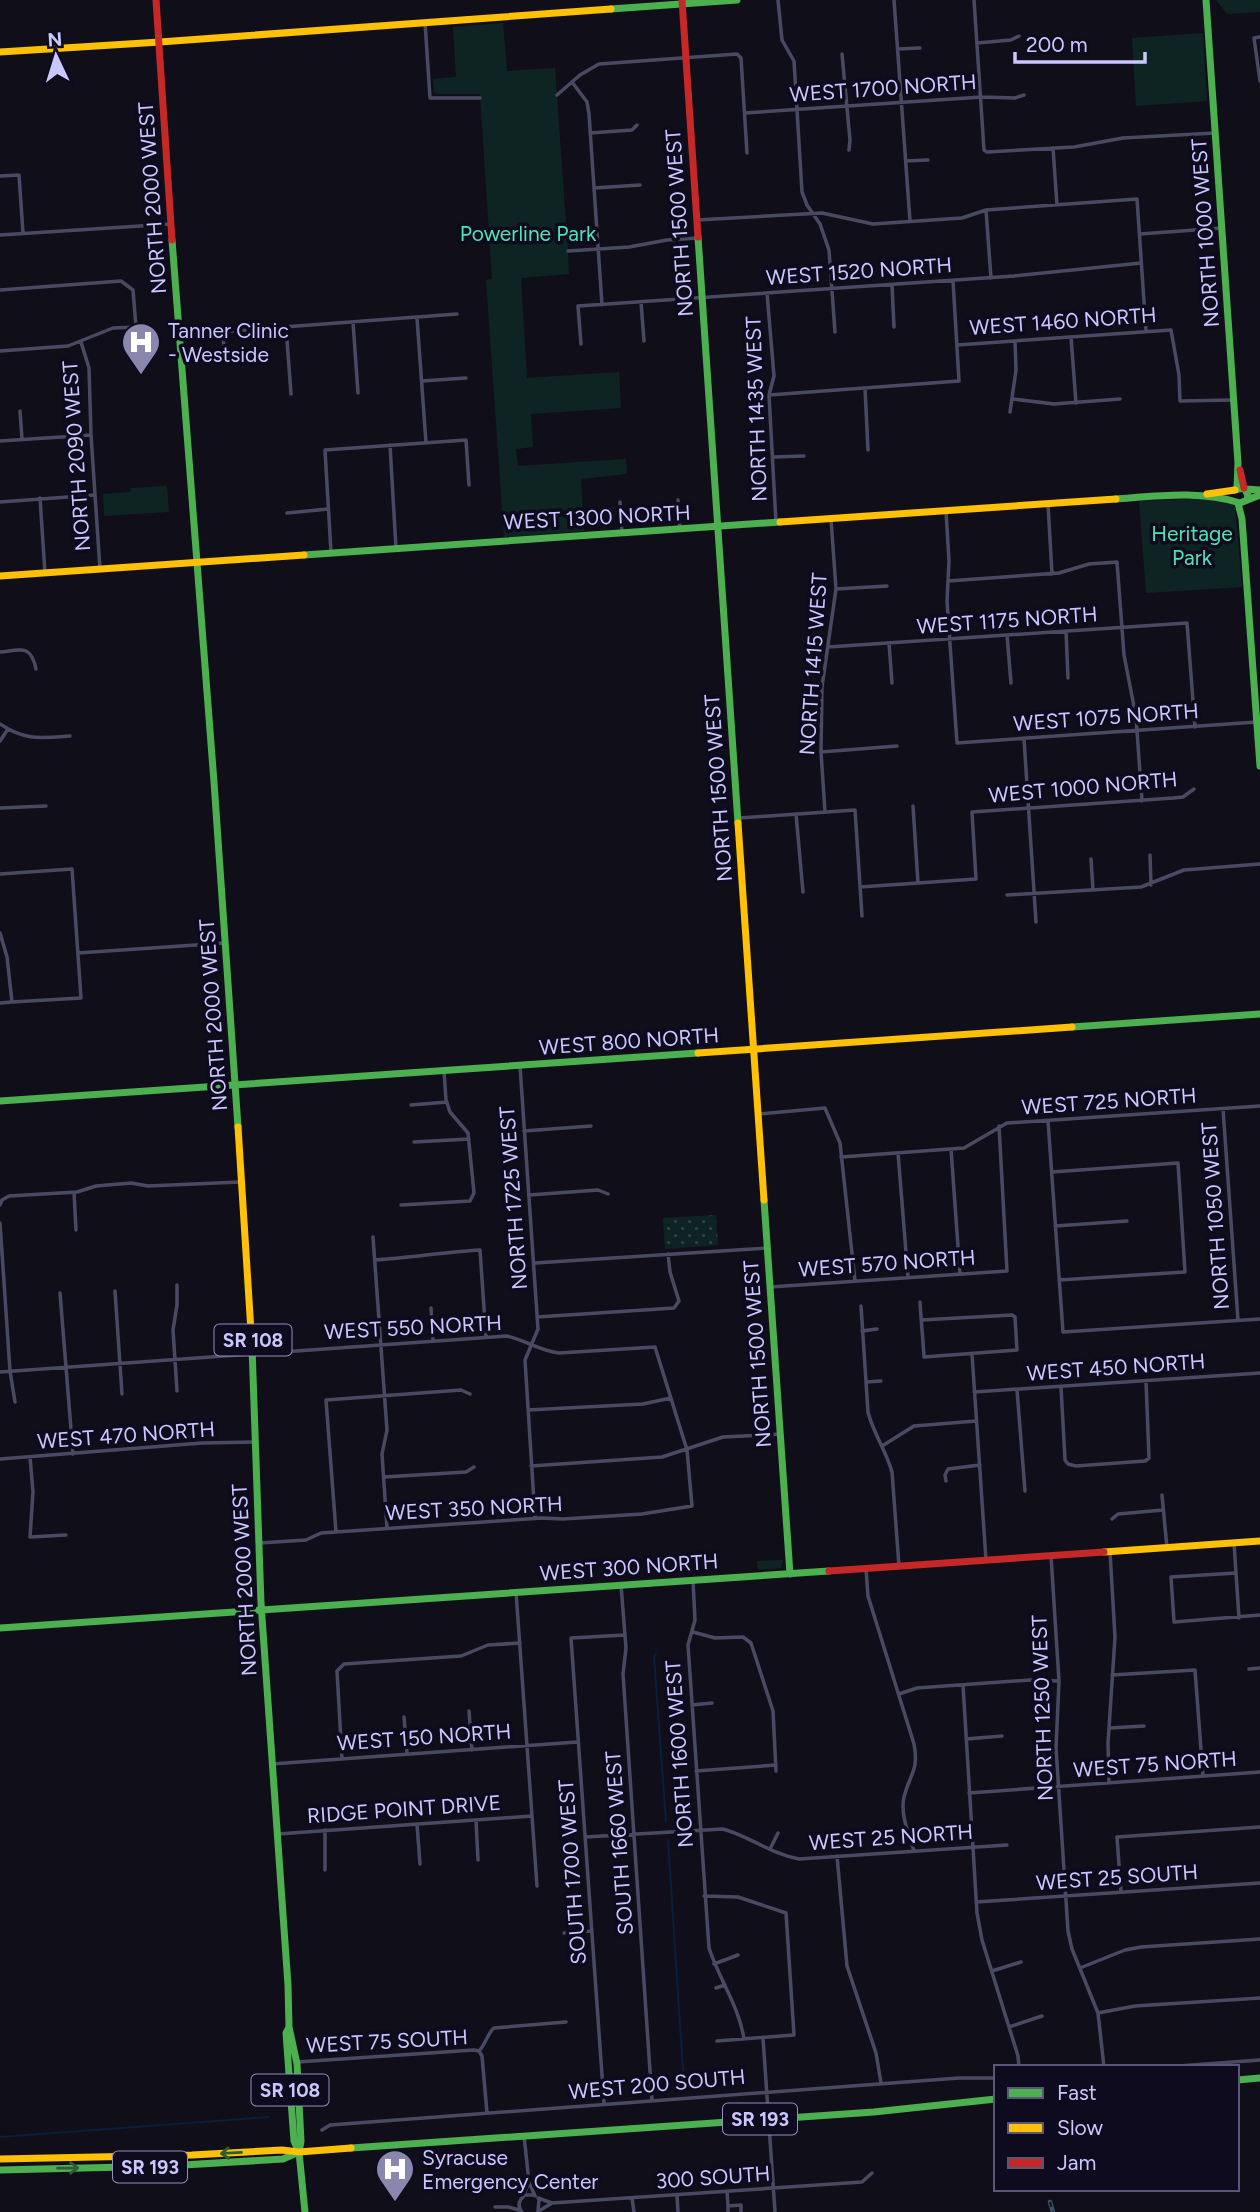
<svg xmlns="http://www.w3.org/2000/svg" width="1260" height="2212" font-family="Figtree,sans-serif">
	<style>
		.green { fill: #0e2423 }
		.garden { fill: url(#garden-dots) }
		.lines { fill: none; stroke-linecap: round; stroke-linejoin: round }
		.stream { stroke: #091e3b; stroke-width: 2 }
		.street { stroke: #494a62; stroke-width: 3.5 }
		.fast { stroke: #4caf50; stroke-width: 7 }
		.slow { stroke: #ffc107; stroke-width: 7 }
		.jam { stroke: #c62828; stroke-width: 7 }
		.rail-casing { stroke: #3c5362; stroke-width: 4.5 }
		.rail { stroke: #0d0b1d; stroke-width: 2; stroke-dasharray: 5; stroke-linecap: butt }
		.oneway { stroke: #2c5d36 }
		.labels { text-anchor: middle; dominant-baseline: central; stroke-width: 7; stroke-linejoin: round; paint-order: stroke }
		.shield { fill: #0d0b1d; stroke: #918fbb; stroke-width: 2 }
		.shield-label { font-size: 19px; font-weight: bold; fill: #cac7ff }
		.street-label { font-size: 21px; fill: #cac7ff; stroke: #0d0b1d }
		.park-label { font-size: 21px; fill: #4fe3b6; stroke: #0d0b1d }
		.poi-label { font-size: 21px; fill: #cac7ff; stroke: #0d0b1d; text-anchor: start }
	</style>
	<defs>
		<pattern id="garden-dots" width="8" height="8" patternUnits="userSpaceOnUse" patternTransform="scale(1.75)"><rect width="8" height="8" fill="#0e2423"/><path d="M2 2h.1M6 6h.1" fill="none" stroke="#304244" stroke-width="1.8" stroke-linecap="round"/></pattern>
	</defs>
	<rect width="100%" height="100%" fill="#100f19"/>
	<path class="green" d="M1216,0H1260V12L1227,14Z
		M503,23L507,71L555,68L568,251L569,274L521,278L527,378L619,372L621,408L531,414L533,447L516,449L518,466L626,459L627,474L581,479L584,531L504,537L486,280L492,279L480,94H437L434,92L433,79L456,77L453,27Z
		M1203,33L1207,101L1136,106L1132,38Z
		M167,486L169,512L104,516L103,494L130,492L131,488Z
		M1198,499L1226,500L1235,506L1242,587L1146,593L1139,501Z
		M783,1560L781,1568L758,1570L757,1561Z"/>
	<path class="garden" d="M716,1215L718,1245L665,1249L663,1218Z"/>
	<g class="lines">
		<path class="stream" d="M656,1653L654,1657L666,1822
			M668,1840L684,2086
			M0,2137L269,2117"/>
		<path class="street" d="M778,0L782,40L794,61L802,192L807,205L820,224L829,250L835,332
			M894,0L910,221
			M974,0L984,150L987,152L1074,147L1123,138L1215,133
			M425,22L430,98H480
			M1260,37L1254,38L1260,81
			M977,43L1011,40L1019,36
			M898,49L920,48
			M842,54L850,140L849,150
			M572,82L587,102L589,114L602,305
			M557,95L580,75L599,64L737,54L741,58L747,153
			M745,113L982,97L1015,98L1024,95
			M590,133L632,130L637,125
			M1053,148L1057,205
			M906,161L928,160
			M0,176L19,175L23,233
			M594,188L640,185
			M986,210L991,278
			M697,220L822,213L873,224L962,218L986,210L1137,199L1146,331
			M1140,234L1222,228
			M0,235L171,224
			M568,251L629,247L667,240L698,238
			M892,285L894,327
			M0,290L121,281L133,290L136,327L113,328L68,346L0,351
			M767,293L774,376L769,395L776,523
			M641,302L644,341
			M417,318L426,443
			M353,322L358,393
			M286,327L291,394
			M223,332L224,350
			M179,335L457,314
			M1071,337L1076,403
			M81,342L89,368L91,435L100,569
			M581,344L578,306L1014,276L1141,263
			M957,345L1171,330L1179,375L1180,401L1234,400
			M422,381L466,378
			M865,388L868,450
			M769,395L959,381L953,281
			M1013,399L1054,404L1120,399
			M20,411L22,439
			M1010,412L1016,370L1015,341
			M0,441L91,435
			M390,445L396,548
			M773,457L804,456
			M40,498L45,573
			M678,500L680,529
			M0,502L95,495
			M620,502L622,533
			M1048,504L1052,574
			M946,511L949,561L947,601L957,743L1257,722
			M287,513L328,509
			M331,552L325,450L466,440L469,485
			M948,581L1059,573L1089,564L1117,562L1124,655L1136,717L1142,801
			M836,589L887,586
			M1066,631L1068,678
			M1007,635L1011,683
			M889,643L892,683
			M828,647L1187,623L1195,727
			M0,652C21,650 31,644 36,669
			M0,724C25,741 41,738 70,736
			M1024,739L1036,922
			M0,741L8,729
			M821,752L897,746
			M913,806L918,883
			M0,808L46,806
			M825,812L821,752L822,687L836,589L831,519
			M796,814L803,892
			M739,818L855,810L862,916
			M1150,855L1151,885
			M1091,859L1093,890
			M0,874L72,869L81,998L12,1002
			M860,887L976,879L972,812L1173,798L1183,797L1194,789
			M1007,895L1141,887L1184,870L1260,864
			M0,933L7,957L12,1002L0,1003
			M78,953L225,943
			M520,1066L538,1329L525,1360L535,1518
			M411,1105L447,1102
			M1223,1109L1238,1320
			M758,1114L825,1108L840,1143L855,1281
			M1048,1121L1063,1332L1260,1319
			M524,1131L591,1126
			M414,1142L469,1139
			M951,1149L960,1274
			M898,1153L908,1277
			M841,1157L964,1148L1007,1123L1260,1106
			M1052,1172L1178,1163L1185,1272L1059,1280
			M74,1192L76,1230
			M529,1195L598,1190L608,1194
			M0,1205L2,1200L9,1196L77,1192L96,1186L131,1183L148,1186L240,1182
			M401,1205L470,1201L474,1193L468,1133L450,1112L446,1100L444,1071
			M0,1223L10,1371L15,1402
			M1055,1226L1127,1221
			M373,1237L387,1430L382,1454L387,1528
			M375,1260C410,1258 444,1252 480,1250L486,1337
			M535,1263L767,1248
			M177,1285V1305L173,1330L177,1391
			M770,1287L1007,1271L999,1126
			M115,1291L122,1394
			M60,1293L73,1454
			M920,1302C921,1320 923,1339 924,1357L1017,1350L1015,1317L1012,1315L921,1320
			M861,1306L868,1412C873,1433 886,1450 892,1472L899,1566
			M431,1308L433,1340
			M537,1317L674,1308L679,1301L670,1272L668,1254
			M862,1331L877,1329
			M972,1354L986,1560
			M0,1372L507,1336C525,1340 540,1351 559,1353L655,1347L687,1450L692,1506L642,1514L563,1519L542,1518L321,1533L306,1540L260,1543
			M866,1382L881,1381
			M1061,1387L1065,1460L1068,1464L1076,1466L1145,1461L1149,1458L1146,1381
			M1017,1390L1025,1491
			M974,1392L1260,1373
			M528,1410L643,1404L671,1398
			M882,1446L914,1426L976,1421
			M30,1457L33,1492L30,1537L66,1535
			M0,1459L202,1443L255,1442
			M531,1466L662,1457L723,1437L781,1434
			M384,1477L466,1472L474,1467
			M946,1481L945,1475L948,1469L980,1465
			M1162,1495L1167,1548
			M1112,1519L1118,1514L1163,1510
			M336,1532L326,1400L461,1390L470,1394
			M1234,1543L1239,1618
			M1051,1556L1059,1681L1056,1748L1068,1931L1072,1949L1098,2013L1104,2067
			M866,1569L868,1596L914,1744C919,1771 910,1773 904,1797C900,1815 909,1834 914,1851
			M1236,1573L1171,1577L1174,1622L1260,1615
			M693,1581L695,1620L688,1645L709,1948C719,1979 739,2006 744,2039
			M621,1585L626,1648L623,1674L652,2100
			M516,1592L537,1886
			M693,1632L715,1638L743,1637L751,1643L773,1711L776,1771
			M1249,1669L1260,1668
			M1112,1675L1195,1670L1203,1776
			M963,1685L977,1913L982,1940L1018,2056L1019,2067
			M899,1694L917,1688L1030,1680L1059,1681
			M692,1705L712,1703
			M469,1711L472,1750
			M404,1717L407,1754
			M1109,1728L1144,1726
			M966,1739L1002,1736
			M342,1759L337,1671L344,1664L461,1656L488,1645L520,1643
			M272,1764L577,1742
			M696,1771L776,1765
			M1109,1783L1108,1743L1115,1637L1110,1552
			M969,1793L1260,1772
			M476,1820L478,1860
			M417,1824L420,1864
			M325,1830V1870
			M278,1834L532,1816
			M585,1837L723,1829C749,1836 771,1854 799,1859L1007,1845
			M770,1849L778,1833
			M837,1856L847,1966L876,2053L881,2083
			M1121,1892L1117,1837L1260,1827
			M704,1896L738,1897L786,1913L794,2035L717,2041
			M976,1902L1260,1883
			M564,1933L592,1931
			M714,1964L738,1955
			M1080,1968L1125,1950L1141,1947L1260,1939
			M992,1971L1021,1962
			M716,1988L725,1985
			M1098,2013L1135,2006L1260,1998
			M1009,2027L1042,2016
			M763,2038L775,2212
			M479,2051C485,2045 489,2031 494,2028L566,2022
			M479,2051L482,2056L487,2113
			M297,2062L474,2050L479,2051
			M1165,2067L1260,2060
			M604,2103L571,1638L625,1635
			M322,2130L330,2125L959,2078H996
			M524,2136L529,2182L535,2196
			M727,2191L728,2206
			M677,2195L678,2212
			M523,2197L529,2182
			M538,2198L552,2203L862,2182L872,2173
			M632,2198L634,2212
			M495,2207H508L519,2210
			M538,2211L539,2200
			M539,2211L552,2203
			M522,2212C517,2206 519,2200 525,2195H533
			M728,2212V2206L741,2205V2212"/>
		<path class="fast" d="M1206,0L1238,463L1237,488
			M611,9L737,0
			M698,237L738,823
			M172,240L214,782L238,1127
			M1246,489L1260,490
			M1234,490L1244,488L1248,495L1247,500
			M1116,499C1157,496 1201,490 1240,503L1260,495
			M1238,503L1242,519L1260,766
			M304,555L780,522
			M1072,1027L1260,1014
			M0,1101L698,1053
			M764,1200L790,1574
			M252,1347L261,1603L288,1985L289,2027L286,2033L294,2141L299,2152
			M0,1628L829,1571
			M289,2027L297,2064L301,2141L299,2152L305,2212
			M1237,2080L1260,2078
			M351,2148L874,2112L996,2099
			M0,2170L167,2166L283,2159L299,2152"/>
		<path class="slow" d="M160,42L611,9
			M0,52L160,42
			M1207,494L1235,490
			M780,522L1116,499
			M0,576L304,555
			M738,823L764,1200
			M698,1053L1072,1027
			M238,1127L252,1347
			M1104,1552L1260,1541
			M0,2159L192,2155L282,2150L299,2152L351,2148"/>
		<path class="jam" d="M156,0L172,240
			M682,0L698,237
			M1240,470L1244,488
			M829,1571L1104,1552"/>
		<defs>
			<path id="rail" d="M1050,2202L1053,2212"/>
		</defs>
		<use href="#rail" class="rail-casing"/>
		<use href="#rail" class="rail"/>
	</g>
	<defs><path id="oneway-shaft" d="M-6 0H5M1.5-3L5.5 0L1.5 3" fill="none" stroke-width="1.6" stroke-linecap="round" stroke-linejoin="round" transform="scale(1.75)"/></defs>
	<g class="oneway">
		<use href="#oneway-shaft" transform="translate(231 2153) rotate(177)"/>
		<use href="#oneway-shaft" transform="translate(68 2168) rotate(-1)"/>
	</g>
	<defs>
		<symbol id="hospital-pin" viewBox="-11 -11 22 30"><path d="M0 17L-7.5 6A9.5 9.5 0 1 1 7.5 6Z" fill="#8987ae" stroke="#0d0b1d"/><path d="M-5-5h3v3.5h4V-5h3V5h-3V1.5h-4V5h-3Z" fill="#fff"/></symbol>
	</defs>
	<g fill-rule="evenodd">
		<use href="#hospital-pin" x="119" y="320" width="44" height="60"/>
		<use href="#hospital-pin" x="373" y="2147" width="44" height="60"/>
	</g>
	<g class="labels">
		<g class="shield">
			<rect x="214.5" y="1324.5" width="77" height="31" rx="5"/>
			<rect x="251.5" y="2074.5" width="77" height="31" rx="5"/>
			<rect x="723" y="2103.5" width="74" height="31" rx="5"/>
			<rect x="113" y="2151.5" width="74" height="31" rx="5"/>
		</g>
		<g class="shield-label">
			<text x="253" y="1340">SR 108</text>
			<text x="290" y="2090">SR 108</text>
			<text x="760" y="2119">SR 193</text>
			<text x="150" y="2167">SR 193</text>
		</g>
		<g class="street-label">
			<text transform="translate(883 88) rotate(-4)">WEST 1700 NORTH</text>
			<text transform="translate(152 198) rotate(-94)">NORTH 2000 WEST</text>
			<text transform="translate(679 223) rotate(-94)">NORTH 1500 WEST</text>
			<text transform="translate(1205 233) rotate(-94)">NORTH 1000 WEST</text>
			<text transform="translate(859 271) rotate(-4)">WEST 1520 NORTH</text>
			<text transform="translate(1063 321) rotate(-4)">WEST 1460 NORTH</text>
			<text transform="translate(756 409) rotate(-92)">NORTH 1435 WEST</text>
			<text transform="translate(76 456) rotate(-94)">NORTH 2090 WEST</text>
			<text transform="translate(597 517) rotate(-3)">WEST 1300 NORTH</text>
			<text transform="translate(1007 620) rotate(-4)">WEST 1175 NORTH</text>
			<text transform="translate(813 664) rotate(-86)">NORTH 1415 WEST</text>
			<text transform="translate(1106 717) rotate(-4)">WEST 1075 NORTH</text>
			<text transform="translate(1083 787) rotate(-5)">WEST 1000 NORTH</text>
			<text transform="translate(718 788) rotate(-94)">NORTH 1500 WEST</text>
			<text transform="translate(213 1015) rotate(-94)">NORTH 2000 WEST</text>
			<text transform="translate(629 1041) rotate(-4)">WEST 800 NORTH</text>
			<text transform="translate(1109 1101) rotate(-4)">WEST 725 NORTH</text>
			<text transform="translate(513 1198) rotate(-94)">NORTH 1725 WEST</text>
			<text transform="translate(1215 1216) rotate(-94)">NORTH 1050 WEST</text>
			<text transform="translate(887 1263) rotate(-4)">WEST 570 NORTH</text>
			<text transform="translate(413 1327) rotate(-3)">WEST 550 NORTH</text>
			<text transform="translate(757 1354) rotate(-94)">NORTH 1500 WEST</text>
			<text transform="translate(1116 1367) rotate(-4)">WEST 450 NORTH</text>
			<text transform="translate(126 1435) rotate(-4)">WEST 470 NORTH</text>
			<text transform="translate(474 1508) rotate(-3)">WEST 350 NORTH</text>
			<text transform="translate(629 1567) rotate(-4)">WEST 300 NORTH</text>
			<text transform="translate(244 1580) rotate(-93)">NORTH 2000 WEST</text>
			<text transform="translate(1042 1708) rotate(-92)">NORTH 1250 WEST</text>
			<text transform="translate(424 1737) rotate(-4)">WEST 150 NORTH</text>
			<text transform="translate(679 1754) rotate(-94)">NORTH 1600 WEST</text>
			<text transform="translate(1155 1764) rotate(-4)">WEST 75 NORTH</text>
			<text transform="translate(404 1809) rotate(-4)">RIDGE POINT DRIVE</text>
			<text transform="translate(891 1837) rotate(-4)">WEST 25 NORTH</text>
			<text transform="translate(619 1843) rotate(-94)">SOUTH 1660 WEST</text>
			<text transform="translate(572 1872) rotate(-94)">SOUTH 1700 WEST</text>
			<text transform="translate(1117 1877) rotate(-4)">WEST 25 SOUTH</text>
			<text transform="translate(387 2041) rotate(-3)">WEST 75 SOUTH</text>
			<text transform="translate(657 2084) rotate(-5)">WEST 200 SOUTH</text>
			<text transform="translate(713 2177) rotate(-4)">300 SOUTH</text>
		</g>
		<g class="park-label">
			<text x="528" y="233">Powerline Park</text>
			<text x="1192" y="533">Heritage<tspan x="1192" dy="24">Park</tspan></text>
		</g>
		<g class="poi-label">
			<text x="168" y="330">Tanner Clinic<tspan x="168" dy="24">- Westside</tspan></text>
			<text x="422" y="2157">Syracuse<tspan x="422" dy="24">Emergency Center</tspan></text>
		</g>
	</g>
	<rect x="994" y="2065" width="245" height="126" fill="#0d0b1d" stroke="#595677" stroke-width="2"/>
	<rect x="1008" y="2088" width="35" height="10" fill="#4caf50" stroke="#595677" stroke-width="2"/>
	<text x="1057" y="2100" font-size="21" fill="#cac7ff">Fast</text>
	<rect x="1008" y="2123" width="35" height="10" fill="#ffc107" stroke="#595677" stroke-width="2"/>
	<text x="1057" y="2135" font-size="21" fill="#cac7ff">Slow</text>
	<rect x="1008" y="2158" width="35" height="10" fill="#c62828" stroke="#595677" stroke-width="2"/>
	<text x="1057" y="2170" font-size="21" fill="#cac7ff">Jam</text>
	<g transform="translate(56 56) rotate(356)" stroke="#0d0b1d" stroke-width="5" paint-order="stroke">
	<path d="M0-5L12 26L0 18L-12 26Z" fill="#cac7ff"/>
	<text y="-10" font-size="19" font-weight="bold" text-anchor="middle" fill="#cac7ff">N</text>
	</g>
	<path d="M1015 52v10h130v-10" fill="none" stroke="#cac7ff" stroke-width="3.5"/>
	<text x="1026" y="52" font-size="21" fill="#cac7ff" stroke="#0d0b1d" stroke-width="5" paint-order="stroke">200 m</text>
</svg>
